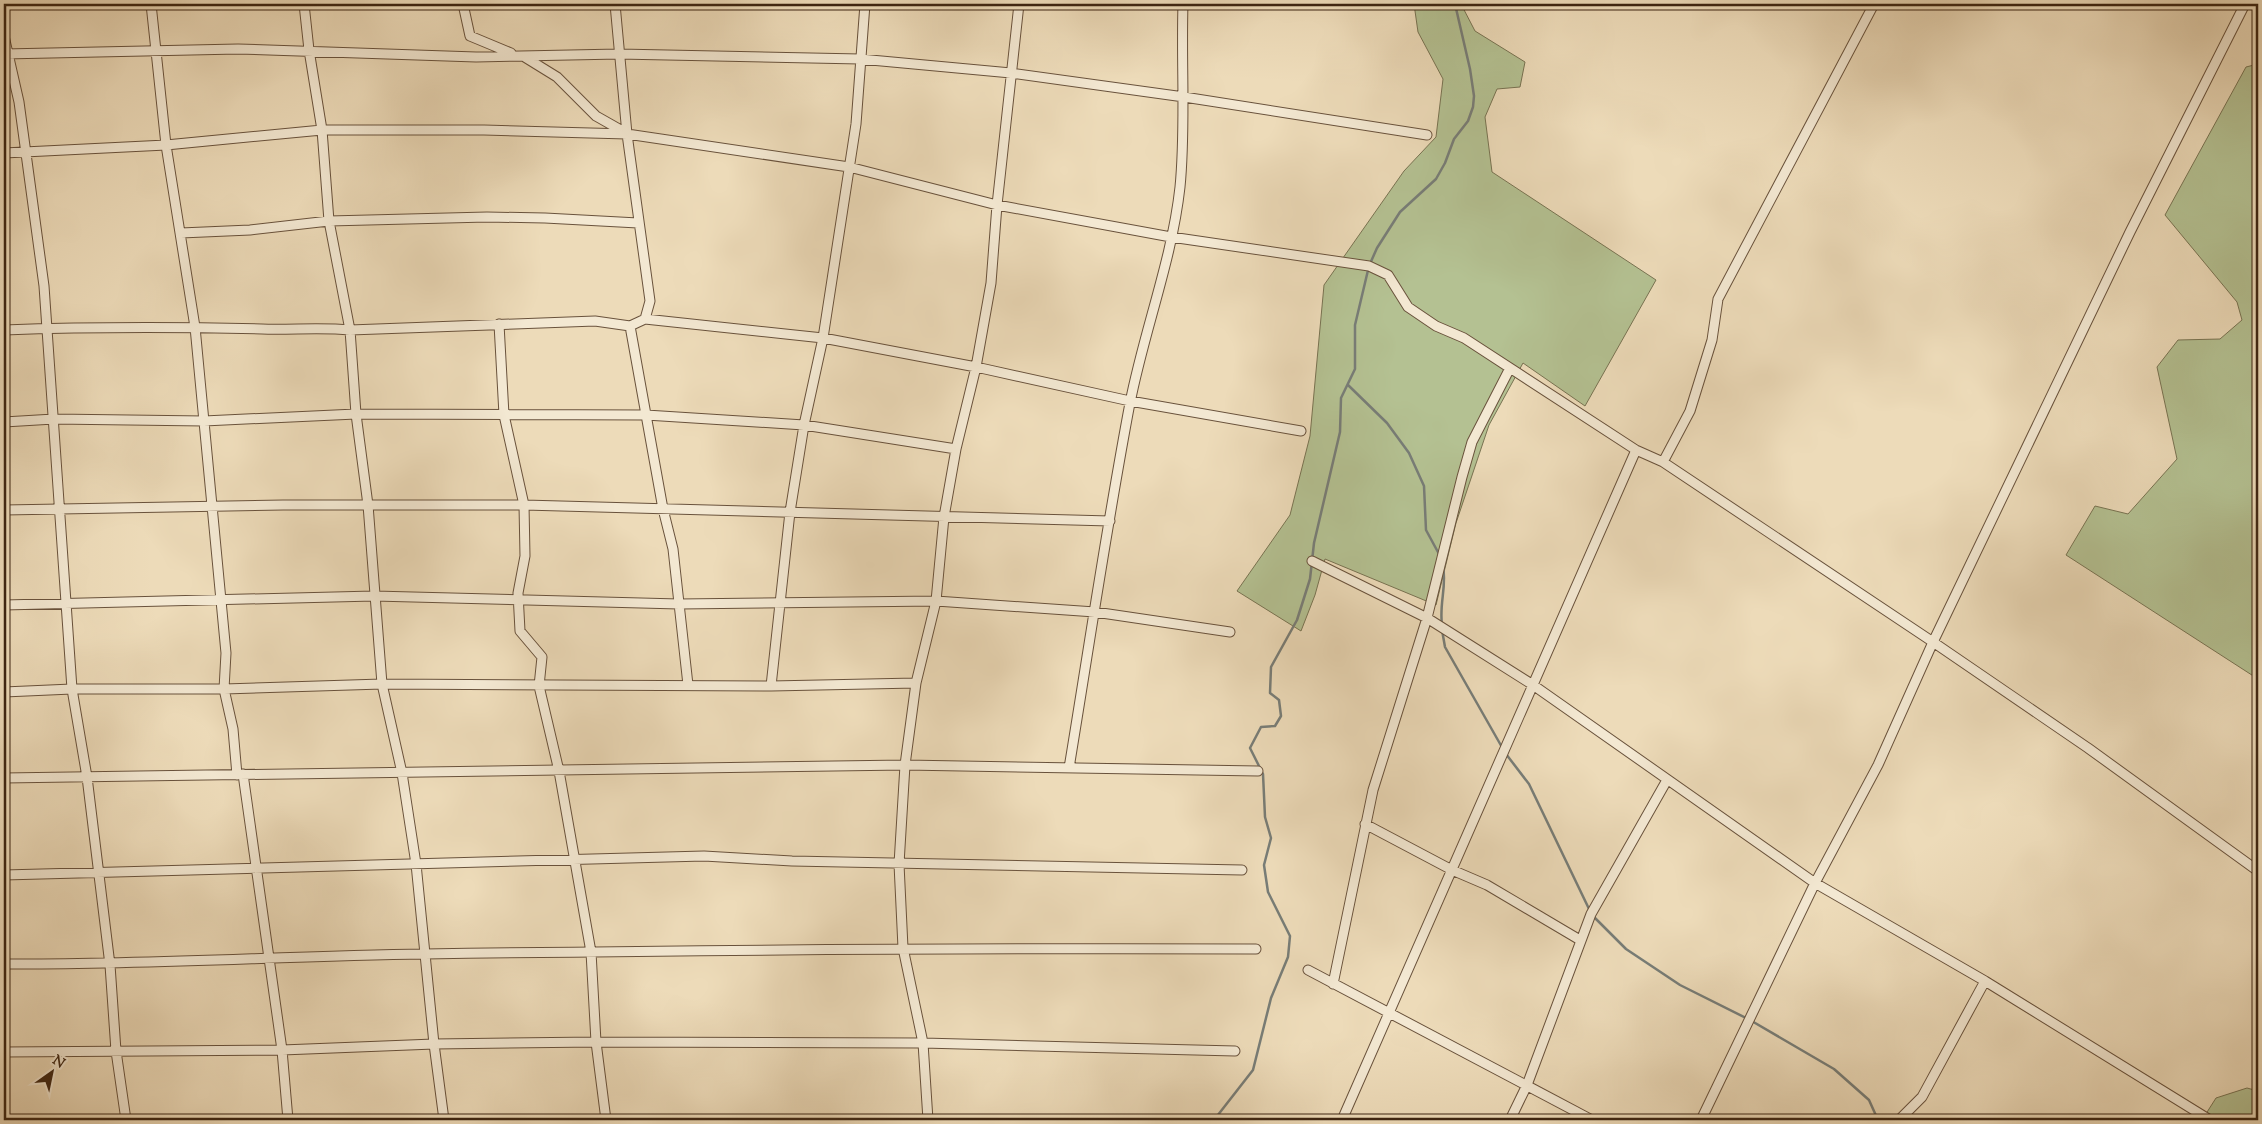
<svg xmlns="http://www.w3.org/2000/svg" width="2262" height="1124" font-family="'Sorts Mill Goudy',serif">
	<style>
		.green { fill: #b4c192; stroke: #787352 }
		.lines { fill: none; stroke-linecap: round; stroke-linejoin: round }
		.stream { stroke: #787d77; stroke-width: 2.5 }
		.minor-casing { stroke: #69523c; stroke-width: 11 }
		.minor { stroke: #f3e8d2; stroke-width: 9 }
	</style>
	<rect width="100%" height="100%" fill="#eddbb9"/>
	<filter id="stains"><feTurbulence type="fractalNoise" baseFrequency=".004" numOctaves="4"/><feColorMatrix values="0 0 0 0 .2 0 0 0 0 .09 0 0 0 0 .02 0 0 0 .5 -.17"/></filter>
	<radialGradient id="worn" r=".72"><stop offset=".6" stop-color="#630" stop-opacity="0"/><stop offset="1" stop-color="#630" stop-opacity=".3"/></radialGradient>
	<path class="green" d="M1414,4H1461L1475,31L1525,62L1520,87L1497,89L1485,117L1492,172L1656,280L1585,406L1523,363L1489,425L1456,523L1436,605L1325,559L1315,595L1301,631L1237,591L1290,515L1310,436L1324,285L1404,171L1436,137L1443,79L1418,32Z
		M2258,64V679L2066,555L2095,506L2128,514L2177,459L2157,367L2178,340L2220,339L2242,320L2237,302L2165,215L2246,67Z
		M2247,1088L2258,1091V1120H2202L2216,1098Z"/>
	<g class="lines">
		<path class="stream" d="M1348,385L1387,423L1409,453L1424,486L1426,530L1439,554
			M1442,625C1439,604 1447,586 1443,566
			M1442,630L1445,647L1503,749
			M1506,754L1529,784L1590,911
			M1593,916L1626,949L1680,985L1750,1020L1834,1069L1869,1100L1878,1120
			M1214,1120L1253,1070L1271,998L1288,957L1290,936L1268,892L1264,865L1271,838L1265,817L1263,774L1250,748L1261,727L1275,726L1281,716L1279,700L1270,693L1271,667L1297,620L1310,579L1314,543L1340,432L1341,398L1355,369V325L1369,266L1377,248L1400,212L1436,179L1445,163L1454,139L1468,121L1473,107L1474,96L1470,69L1455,4"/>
		<defs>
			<path id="minor" d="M151,4L166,145L322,130H484L627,134L849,167L997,205L1171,237L1369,266L1388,275L1408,307L1436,326L1464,338L1636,450L1663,462L1933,642L2088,748L2258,871
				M304,4L309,50L322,130L329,221L350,330L356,414L368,505L382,684L402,773L416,864L434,1044L444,1120
				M463,4L470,36L511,53
				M615,4L627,134L650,301L645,319
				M4,36L19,102L44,286L72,689L87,777L110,965L116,1051L126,1120
				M4,54L238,49L476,57L619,54L860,59L1011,73L1184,97L1427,135
				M523,56L557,77L596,116L626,133
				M4,153L166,145L195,327L226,653L224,689L233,729L237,775
				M181,233L250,230L329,221L487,217L545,218L638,223
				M499,324L504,415L524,505L525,556L518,593L520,631L542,657L539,686L559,771L591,952L596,1042L606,1120
				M630,326L663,509L673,549L688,685
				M4,330C90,327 176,327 262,329C292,330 321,327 350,330L595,321L630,326L645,319L823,338L976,367L1130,401L1301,431
				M4,422L54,419L204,421L356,414L646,415L804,425L956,449
				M1663,462L1690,411L1712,340L1718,299L1874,4
				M4,510L283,505H524L1110,521
				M1312,561L1427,618L1533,685L1815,883L1985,981L2210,1120
				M4,605L374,596L679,604L936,601L1095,612L1230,632
				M771,686L790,512L804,425L823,338L856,124L865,4
				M4,692L72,689H224L382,684L771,686L916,683
				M1069,768C1089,647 1107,524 1130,403C1144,331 1172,260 1180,187C1186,126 1181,65 1183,4
				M243,774L282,1050L288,1120
				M4,778L905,765L1258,771
				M1365,824L1452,870L1487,885L1580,940
				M4,875L704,856L792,861L1242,870
				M4,964C144,965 285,956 425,954C702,950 979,948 1256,949
				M1308,970L1592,1120
				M1333,984L1373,790L1427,618L1462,477L1472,442L1510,368
				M4,1052L282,1050L434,1044L596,1042L923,1043L1235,1051
				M928,1120L923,1043L903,948L899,864L905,765L916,683L936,601L944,517L956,449L976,367L991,283L997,205L1019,4
				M1342,1120L1636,450
				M1510,1120L1527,1085L1591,914L1667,780
				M1701,1120L1815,883L1878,765L1933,642L2130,232L2245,4
				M1899,1120L1922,1097L1985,981"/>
		</defs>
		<use href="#minor" class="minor-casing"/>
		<use href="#minor" class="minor"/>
	</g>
	<rect width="2262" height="1124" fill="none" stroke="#eddbb9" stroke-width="20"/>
	<rect x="5" y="5" width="2252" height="1114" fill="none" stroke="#3d2512" stroke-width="2.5"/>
	<rect x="10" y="10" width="2242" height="1104" fill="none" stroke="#3d2512"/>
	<g transform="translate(52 1072) rotate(33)" stroke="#f3e8d2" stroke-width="4" paint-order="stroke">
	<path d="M0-4L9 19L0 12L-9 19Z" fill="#3d2512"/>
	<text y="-8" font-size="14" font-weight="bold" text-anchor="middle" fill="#3d2512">N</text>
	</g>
	<rect width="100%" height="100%" filter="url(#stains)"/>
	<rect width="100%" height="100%" fill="url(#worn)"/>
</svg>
